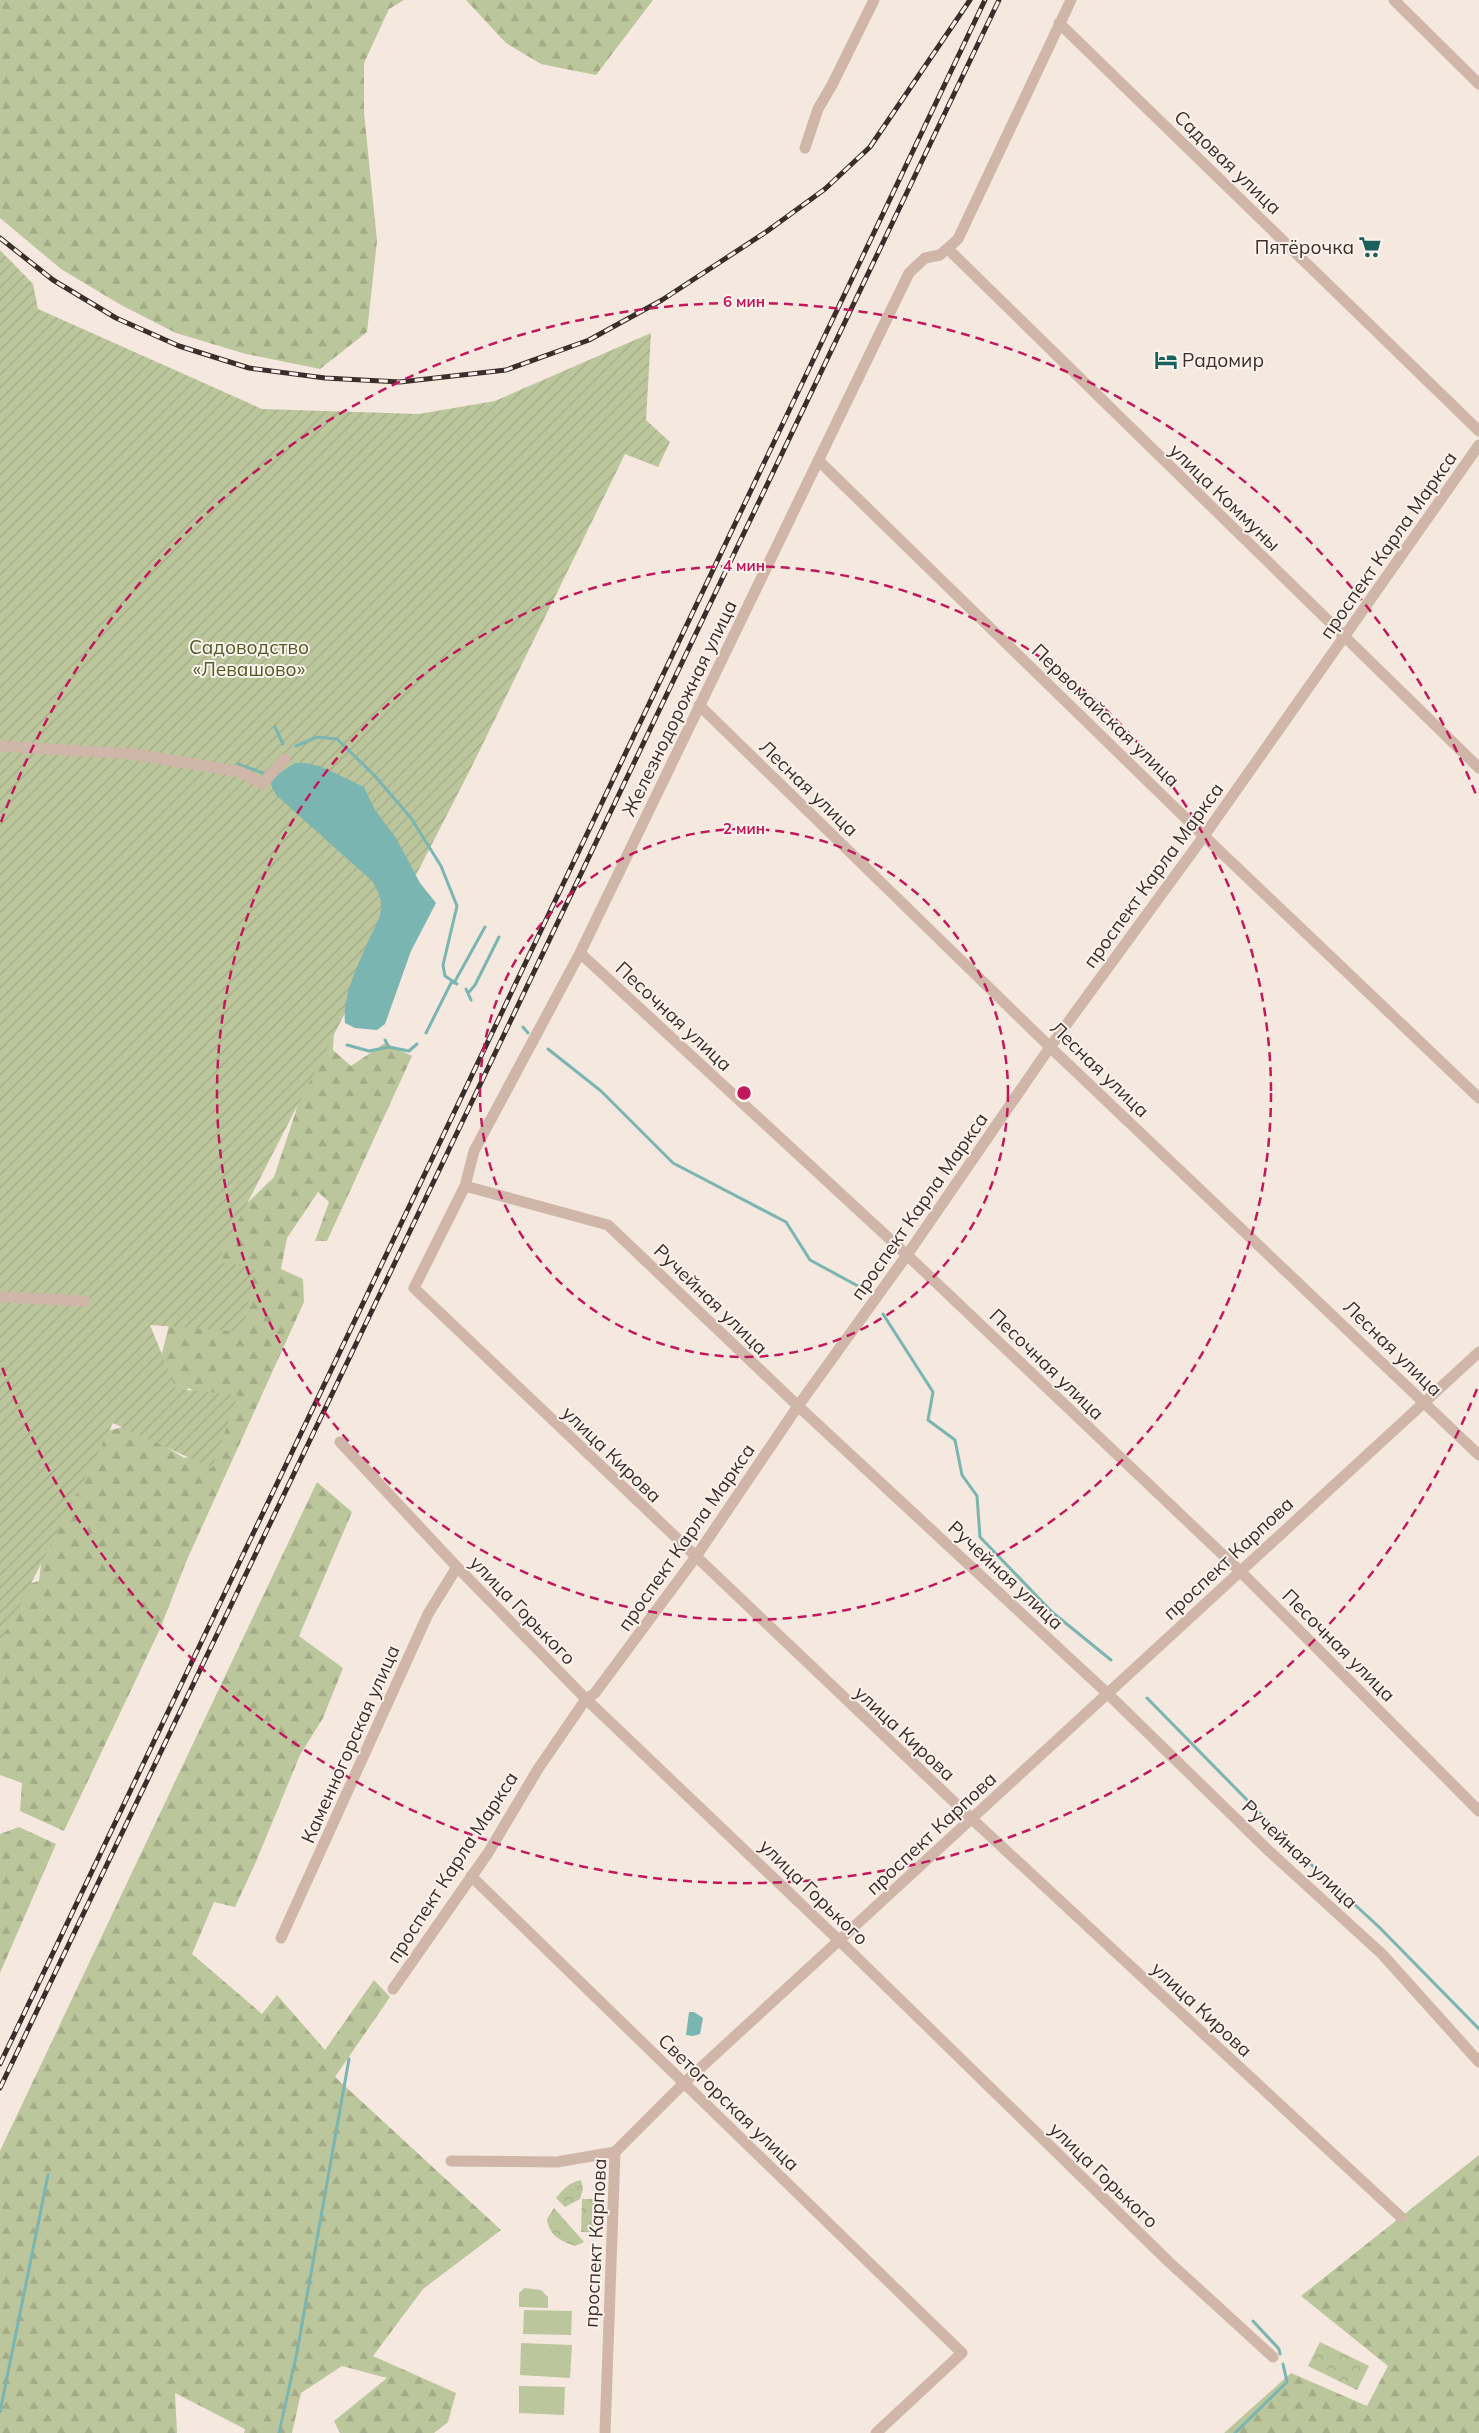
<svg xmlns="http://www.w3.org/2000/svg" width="1479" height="2433" font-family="Mulish,sans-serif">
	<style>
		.grass { fill: #bcc69c }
		.forest { fill: url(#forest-firs) }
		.park { fill: url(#park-crowns) }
		.garden { fill: url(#garden-furrows) }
		.water { fill: #7ab5b1 }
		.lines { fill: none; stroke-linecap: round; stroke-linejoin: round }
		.stream { stroke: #7ab5b1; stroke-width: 3 }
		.street { stroke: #cfb6a8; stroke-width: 11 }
		.rail-casing { stroke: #3b2d29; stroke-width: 5 }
		.rail { stroke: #fcf3ec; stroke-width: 3; stroke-dasharray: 9; stroke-linecap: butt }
		.ring { fill: none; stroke: #c2185b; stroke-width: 2.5; stroke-dasharray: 9 6 }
		.labels { text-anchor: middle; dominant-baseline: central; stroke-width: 4; stroke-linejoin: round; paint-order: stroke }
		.street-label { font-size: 19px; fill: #3b2d29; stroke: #fcf3ec }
		.poi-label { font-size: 19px; fill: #3b2d29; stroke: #fcf3ec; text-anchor: end }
		.park-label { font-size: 19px; fill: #4f5c2a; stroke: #fcf3ec }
		.centre { fill: #c2185b; stroke: #fcf3ec; stroke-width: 2.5 }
		.ring-label { font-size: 15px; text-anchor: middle; font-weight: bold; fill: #c2185b; stroke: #fcf3ec; stroke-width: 4; stroke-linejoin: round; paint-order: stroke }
	</style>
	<defs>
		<pattern id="forest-firs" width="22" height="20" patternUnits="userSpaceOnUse" patternTransform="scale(1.25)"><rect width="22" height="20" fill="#bcc69c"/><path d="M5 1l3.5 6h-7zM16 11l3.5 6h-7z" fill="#a2aa86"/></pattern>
		<pattern id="park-crowns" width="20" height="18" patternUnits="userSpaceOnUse" patternTransform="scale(1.25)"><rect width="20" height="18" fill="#bcc69c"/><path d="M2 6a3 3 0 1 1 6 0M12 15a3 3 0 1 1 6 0" fill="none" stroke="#a2aa86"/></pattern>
		<pattern id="garden-furrows" width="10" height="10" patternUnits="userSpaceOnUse" patternTransform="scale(1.25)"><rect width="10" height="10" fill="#bcc69c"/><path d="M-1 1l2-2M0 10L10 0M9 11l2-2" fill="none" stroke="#a2aa86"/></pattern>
	</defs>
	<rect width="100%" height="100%" fill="#f5e8de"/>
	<path class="grass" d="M524,2288L541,2290L548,2297V2308L519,2307V2293Z
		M524,2310L572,2311L571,2335L523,2334Z
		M521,2343L572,2345L570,2378L520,2375Z
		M519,2386L565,2387L564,2415L519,2413Z"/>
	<path class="forest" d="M0,0H404L389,9L364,63V112L377,241L367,332L320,369L246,354L176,333L121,305L61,269L0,218Z
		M466,0H653L596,75L541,64L506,43Z
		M336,993L333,1050L351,1066L385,1043L412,1056L327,1241H315L329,1202L318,1192L287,1238L281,1269L303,1279L304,1302L186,1562L160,1629L64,1831L20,1811L22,1783L0,1775V1626L17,1587L39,1581L45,1530L107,1431L131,1425L184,1458L203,1454L221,1409L189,1388L172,1399L152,1394L170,1321L194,1289L235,1215L274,1177L295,1114L309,1060Z
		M317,1482L352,1512L299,1636L343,1668L323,1718L300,1755L255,1864L235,1907L214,1902L192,1954L262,2014L277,1995L325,2050L374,1980L390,1997L335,2077L501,2230L423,2289L373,2356L456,2393L448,2422L434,2433H340L334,2421L387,2378L342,2366L301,2393L292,2433H244L245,2429L175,2393L177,2433H0V2151Z
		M19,1827L56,1844L0,1973V1834Z
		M1479,2155V2433H1224L1291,2373L1367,2406L1388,2366L1301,2296Z"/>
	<path class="park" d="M581,2180L583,2189L580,2199L565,2207L556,2198C563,2189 570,2182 581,2180Z
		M582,2199H595L594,2232H581Z
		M554,2208L584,2242L575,2246C560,2241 549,2235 547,2219Z
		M1320,2342L1369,2366L1357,2390L1308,2366Z"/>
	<path class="garden" d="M0,250L33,284L38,309L262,409L419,414L495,401L651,333L646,420L670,442L658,467L625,454L469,772L217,1262L255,1268L243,1332L150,1325L176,1389L238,1395L212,1468L113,1423L0,1644Z"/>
	<path class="water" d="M295,763H306L322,767L364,787L375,810L396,838L420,883L436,903L411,951L385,1024L377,1030L355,1028L345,1023C342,995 359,963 370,937C374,929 381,918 381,908C382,899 377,890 373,882L276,795L271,785L272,778Z
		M689,2012H694L703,2018L700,2034L693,2036L686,2035Z"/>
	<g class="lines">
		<path class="stream" d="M275,727L283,744
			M296,746L317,737L337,739L374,775L411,818L441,866L457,906L443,965L445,976L457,984
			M238,764L263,773
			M454,983L485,927
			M466,989L471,1000
			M469,992L475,985L499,937
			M523,1027L528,1033
			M426,1033L452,981
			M385,1040L389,1047L409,1051L417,1044
			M347,1045L369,1051L389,1047
			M548,1049L601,1091L673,1163L786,1222L810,1260L869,1292
			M883,1314L933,1392L928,1420L955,1440L962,1475L977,1496L980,1537L1052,1612L1111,1660
			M1147,1698L1302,1856L1379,1927L1479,2029
			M1253,2321L1279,2349L1280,2354
			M0,2412L48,2175
			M279,2433L297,2352L349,2059
			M1235,2433L1287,2382L1283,2364"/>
		<path class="street" d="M1071,0L958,239L940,255L925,258L909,273L580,953L474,1151L465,1186L414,1288L972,1819L1401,2217
			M1394,0L1479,84
			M1059,23L1479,431
			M805,148L818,109L832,85L874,0
			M948,249L1479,768
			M818,460L1204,836L1479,1098
			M699,705L1050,1047L1479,1455
			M0,746L132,754L241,772L262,784L285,759
			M580,953L907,1255L1240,1571L1479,1811
			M465,1186L608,1225L798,1406L1107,1693L1269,1851L1382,1954L1479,2062
			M0,1297L85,1301
			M340,1442L457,1567L586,1699L847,1948L1169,2262L1273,2357
			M471,1876L962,2353L876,2433
			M281,1938L428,1614L457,1567
			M393,1989L488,1853L538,1769L586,1699L595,1693L695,1558L798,1406L907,1255L1050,1047L1204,836L1479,445
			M451,2161L557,2162L615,2152
			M605,2433L615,2152L684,2083L1479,1352"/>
		<defs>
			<path id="rail" d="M0,238L53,280L116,318L179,346L249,368L325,378L400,382L506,370L589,340L662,300L766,232L825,189L870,147L970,0
				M0,2064L985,0
				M0,2088L999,0"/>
		</defs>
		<use href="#rail" class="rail-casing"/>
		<use href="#rail" class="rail"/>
	</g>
	<g class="ring">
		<circle cx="744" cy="1093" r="264"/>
		<circle cx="744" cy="1093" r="527"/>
		<path d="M1477 1389A791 791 0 0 1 1 1364M1 822A791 791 0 0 1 1477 797"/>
	</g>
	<defs>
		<symbol id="supermarket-bare" viewBox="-9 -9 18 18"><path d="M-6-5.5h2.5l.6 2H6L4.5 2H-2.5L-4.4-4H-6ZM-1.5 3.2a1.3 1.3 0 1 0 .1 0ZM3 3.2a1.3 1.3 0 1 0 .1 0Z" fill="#1a615e" stroke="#fcf3ec" stroke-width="2.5" paint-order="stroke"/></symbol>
		<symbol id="hotel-bare" viewBox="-9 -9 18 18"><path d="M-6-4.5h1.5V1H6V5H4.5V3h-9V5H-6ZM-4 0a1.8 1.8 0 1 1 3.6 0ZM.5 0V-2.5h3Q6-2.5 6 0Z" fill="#1a615e" stroke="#fcf3ec" stroke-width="2.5" paint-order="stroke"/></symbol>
	</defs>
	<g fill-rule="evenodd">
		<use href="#supermarket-bare" x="1354" y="231" width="32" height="32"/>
		<use href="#hotel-bare" x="1150" y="344" width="32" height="32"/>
	</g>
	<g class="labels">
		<g class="street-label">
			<text transform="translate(1228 162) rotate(44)">Садовая улица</text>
			<text transform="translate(1225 497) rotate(44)">улица Коммуны</text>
			<text transform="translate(1388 545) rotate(-55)">проспект Карла Маркса</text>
			<text transform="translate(679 708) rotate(-64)">Железнодорожная улица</text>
			<text transform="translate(1106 715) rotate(44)">Первомайская улица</text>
			<text transform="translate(809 788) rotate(44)">Лесная улица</text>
			<text transform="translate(1153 875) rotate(-54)">проспект Карла Маркса</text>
			<text transform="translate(674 1016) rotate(43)">Песочная улица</text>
			<text transform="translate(1100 1069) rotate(44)">Лесная улица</text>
			<text transform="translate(919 1206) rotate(-55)">проспект Карла Маркса</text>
			<text transform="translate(711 1299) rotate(44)">Ручейная улица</text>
			<text transform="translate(1393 1348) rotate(44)">Лесная улица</text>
			<text transform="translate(1047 1364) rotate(44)">Песочная улица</text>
			<text transform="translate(612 1454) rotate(44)">улица Кирова</text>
			<text transform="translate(686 1537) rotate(-55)">проспект Карла Маркса</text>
			<text transform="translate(1228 1558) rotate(-43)">проспект Карпова</text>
			<text transform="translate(1006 1575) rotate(43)">Ручейная улица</text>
			<text transform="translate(523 1610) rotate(46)">улица Горького</text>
			<text transform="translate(1339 1645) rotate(45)">Песочная улица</text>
			<text transform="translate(905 1733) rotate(43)">улица Кирова</text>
			<text transform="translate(350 1744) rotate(-66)">Каменногорская улица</text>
			<text transform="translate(931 1833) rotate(-43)">проспект Карпова</text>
			<text transform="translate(1300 1854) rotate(43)">Ручейная улица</text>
			<text transform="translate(452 1867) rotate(-57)">проспект Карла Маркса</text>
			<text transform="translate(814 1892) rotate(44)">улица Горького</text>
			<text transform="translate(1202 2009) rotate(43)">улица Кирова</text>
			<text transform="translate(729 2102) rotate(44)">Светогорская улица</text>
			<text transform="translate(1104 2175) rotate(44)">улица Горького</text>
			<text transform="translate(595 2243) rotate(-87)">проспект Карпова</text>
		</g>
		<g class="poi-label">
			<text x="1354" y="247">Пятёрочка</text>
			<text x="1182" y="360" text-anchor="start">Радомир</text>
		</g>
		<g class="park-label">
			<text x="249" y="647">Садоводство<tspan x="249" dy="22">«Левашово»</tspan></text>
		</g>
	</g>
	<circle cx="744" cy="1093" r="8" class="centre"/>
	<g class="ring-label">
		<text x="744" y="307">6 мин</text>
		<text x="744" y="571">4 мин</text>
		<text x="744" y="834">2 мин</text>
	</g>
</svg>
